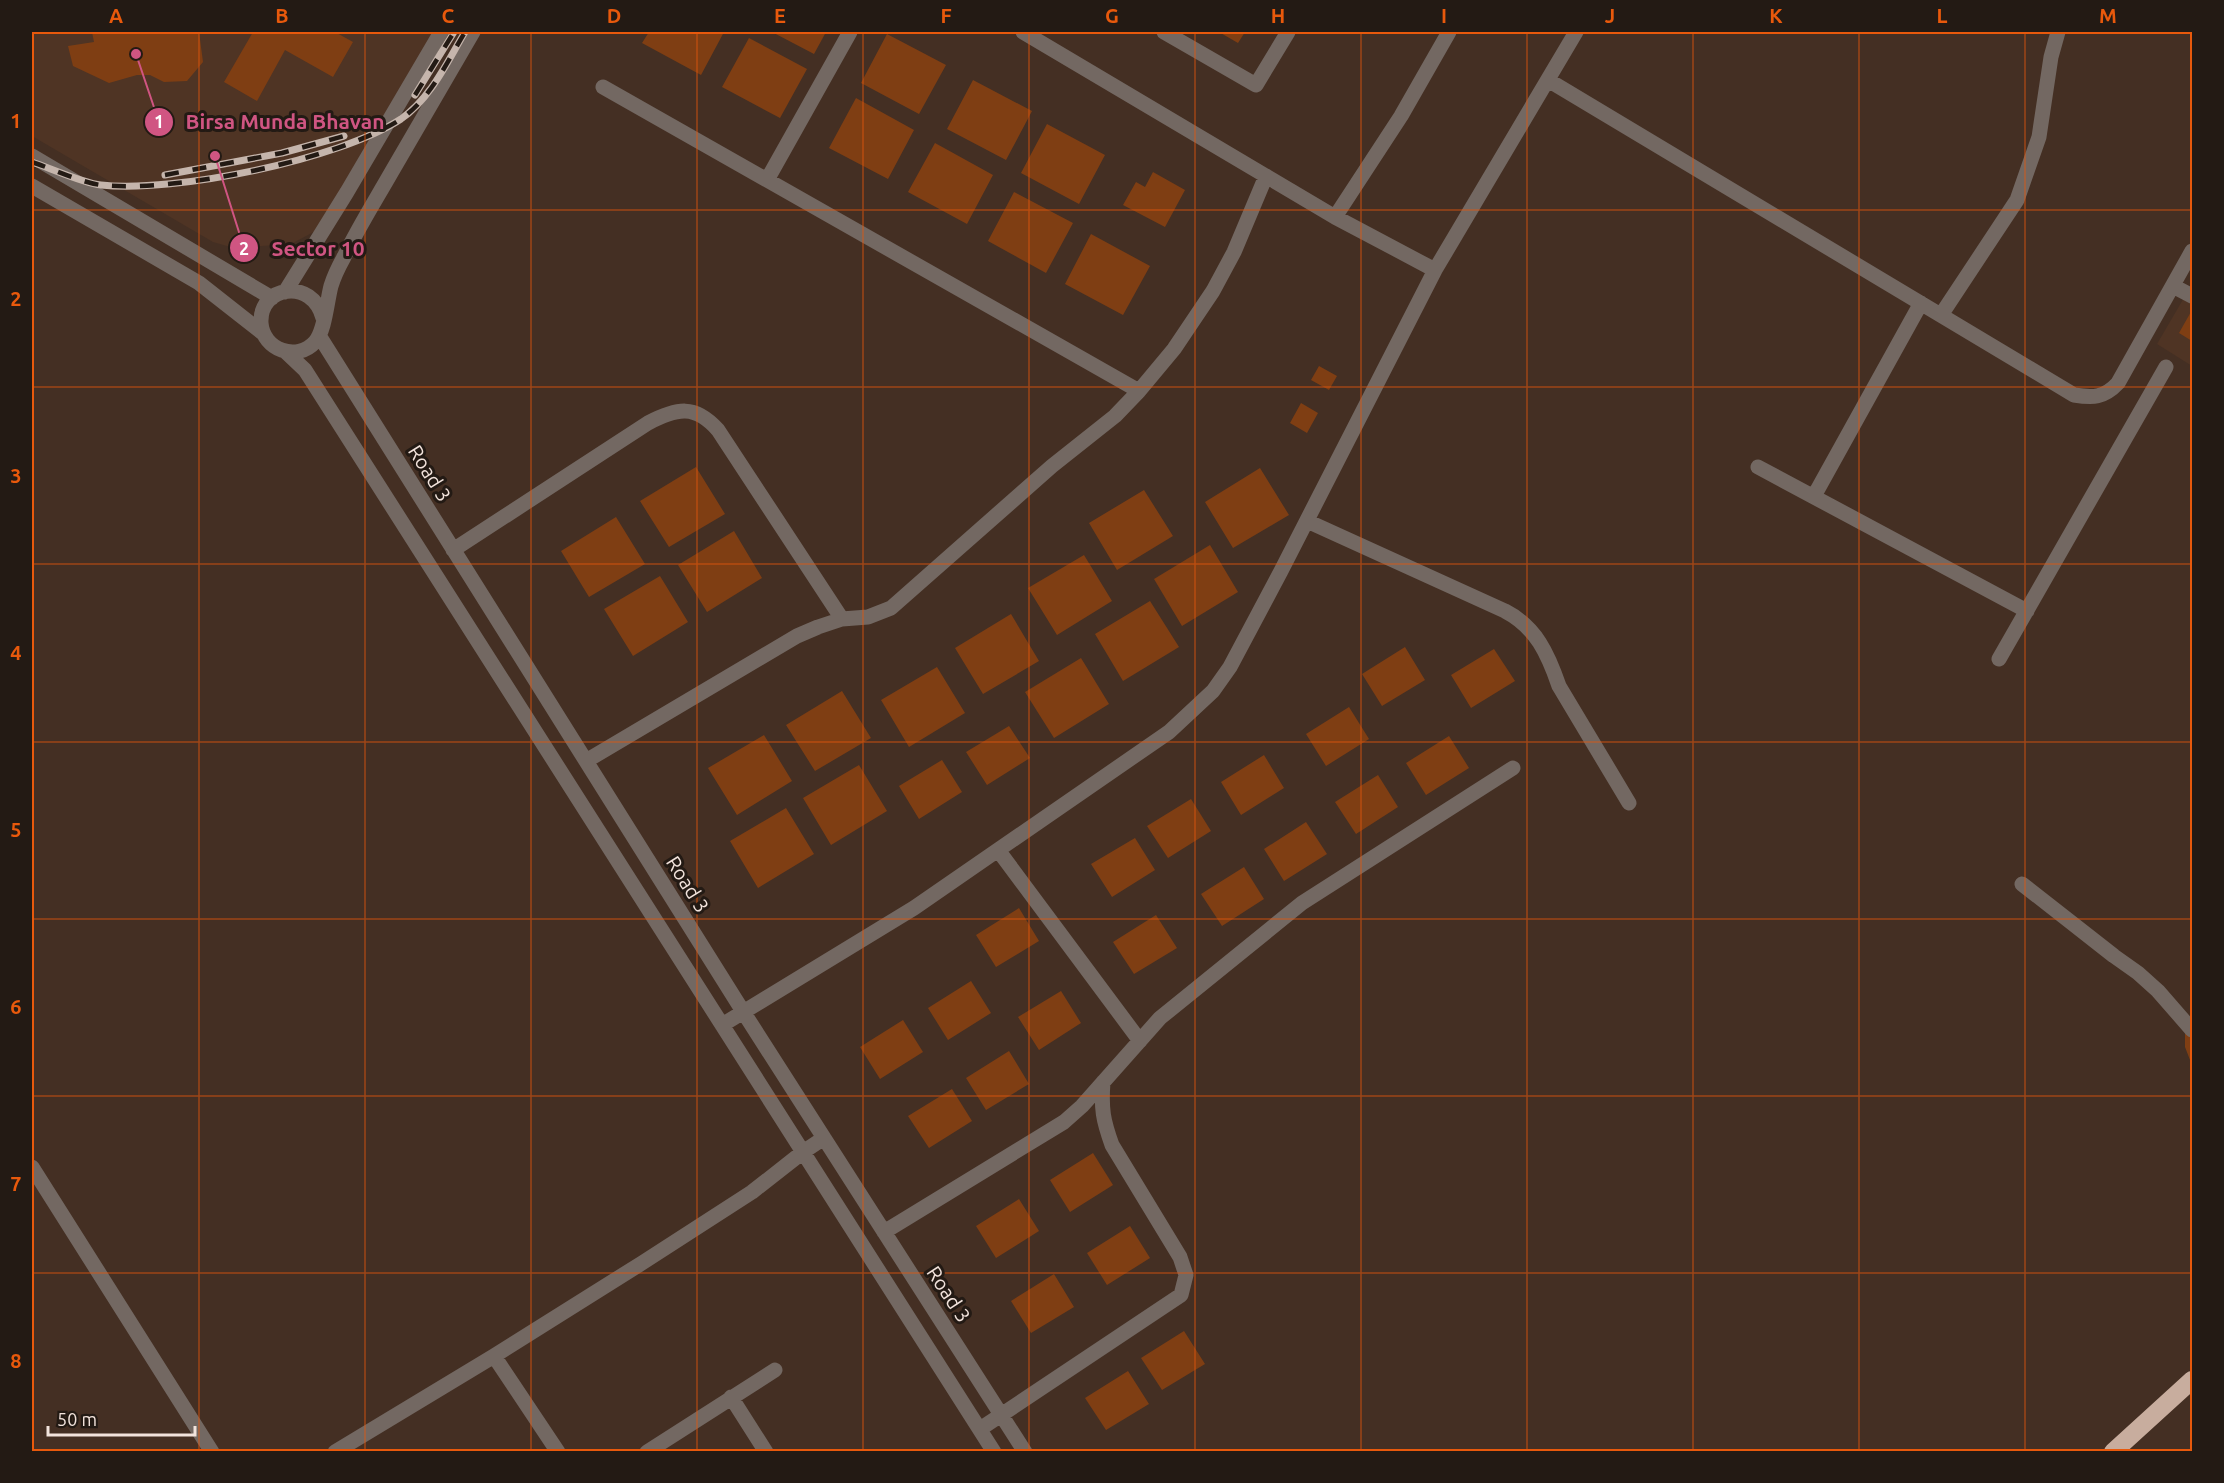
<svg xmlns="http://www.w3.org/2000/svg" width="2224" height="1483" font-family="Ubuntu,sans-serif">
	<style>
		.built { fill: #4f3424 }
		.building { fill: #7f3e13 }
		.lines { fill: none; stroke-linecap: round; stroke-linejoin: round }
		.minor { stroke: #736862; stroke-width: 15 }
		.highway { stroke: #c8ad9e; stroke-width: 18 }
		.rail-casing { stroke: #c5b5ac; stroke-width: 7 }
		.rail { stroke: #231a14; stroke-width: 4.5; stroke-dasharray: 14; stroke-linecap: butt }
		.grid { fill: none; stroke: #e8590c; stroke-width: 1.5; stroke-opacity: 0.55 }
		.labels { text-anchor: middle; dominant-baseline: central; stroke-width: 6; stroke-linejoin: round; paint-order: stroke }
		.street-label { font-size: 20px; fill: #f2e3dc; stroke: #231a14 }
		.leader { fill: none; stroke: #d05582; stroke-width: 2 }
		.callout-dot { fill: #d05582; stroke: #231a14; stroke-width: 2 }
		.mark-label { font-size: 18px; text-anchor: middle; font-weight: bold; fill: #fff }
		.callout-label { font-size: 21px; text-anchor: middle; font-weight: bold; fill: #d05582; stroke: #231a14; stroke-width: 6; stroke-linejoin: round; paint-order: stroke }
		.neatline { fill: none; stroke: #e8590c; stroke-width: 2 }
		.grid-label { font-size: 20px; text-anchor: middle; font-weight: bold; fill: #e8590c }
	</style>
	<rect width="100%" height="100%" fill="#442f23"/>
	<path class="built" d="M32,32H435L323,227L291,244L234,248L213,242L32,136Z
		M2192,284V366L2157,344Z"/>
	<path class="building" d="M92,32H199L203,62L187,81L164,82L150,75H137L109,83L73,66L68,46L94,42Z
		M253,32H335L353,42L333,77L285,50L257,101L224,82Z
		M649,32H724L701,75L642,43Z
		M772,32H826L814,54Z
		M1219,32H1245L1238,43Z
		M887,34L946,65L919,114L861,83Z
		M749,38L807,69L780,118L722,87Z
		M973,80L1032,111L1006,160L947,129Z
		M856,98L914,130L888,179L829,148Z
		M1047,124L1105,155L1079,204L1021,173Z
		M935,143L993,175L967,224L908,192Z
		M1153,172L1185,190L1165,227L1123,205L1136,182L1145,187Z
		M1014,192L1073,223L1046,273L988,241Z
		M1091,234L1150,266L1123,315L1065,284Z
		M2192,310V341L2179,333Z
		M1319,366L1337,376L1329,390L1311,380Z
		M1301,403L1318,413L1307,433L1290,423Z
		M696,467L725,514L669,547L640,501Z
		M1260,468L1289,515L1233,548L1205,502Z
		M1144,490L1173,536L1117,570L1089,523Z
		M616,517L645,564L589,597L561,551Z
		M734,531L762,578L707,612L678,565Z
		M1210,545L1238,592L1182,626L1154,579Z
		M1084,555L1112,601L1057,635L1028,588Z
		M660,576L688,622L633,656L604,609Z
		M1150,601L1179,647L1123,681L1095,634Z
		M1011,614L1039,661L983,694L955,648Z
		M1405,647L1425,680L1382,706L1362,674Z
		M1494,649L1515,681L1471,708L1451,675Z
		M1081,658L1109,704L1054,738L1025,692Z
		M937,667L965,713L909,747L881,700Z
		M842,691L871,738L815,771L786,725Z
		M1349,707L1369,739L1326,766L1306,734Z
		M1009,726L1030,758L987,785L966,752Z
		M764,735L792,781L737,815L708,768Z
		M1449,736L1469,768L1426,795L1406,763Z
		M1264,755L1284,788L1241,815L1221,782Z
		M942,760L962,792L919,819L899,786Z
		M859,765L887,811L831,845L803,798Z
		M1378,775L1398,807L1356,834L1335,802Z
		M1191,799L1211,831L1168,858L1147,826Z
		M786,808L814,854L758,888L730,841Z
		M1306,822L1327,854L1284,881L1264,849Z
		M1135,838L1155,870L1112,897L1091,864Z
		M1244,867L1264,899L1222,926L1201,894Z
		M1019,908L1039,941L996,967L976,935Z
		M1156,915L1177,948L1134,974L1113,942Z
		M971,981L991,1013L948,1040L928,1008Z
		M1061,991L1081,1023L1039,1050L1018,1017Z
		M2192,1018V1065L2185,1047V1034Z
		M903,1020L923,1052L880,1079L860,1047Z
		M1009,1051L1029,1084L986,1110L966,1078Z
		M952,1089L972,1121L929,1148L908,1116Z
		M1093,1153L1113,1185L1070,1212L1050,1180Z
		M1019,1199L1039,1231L996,1258L976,1226Z
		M1130,1226L1150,1258L1107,1285L1087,1253Z
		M1054,1274L1074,1307L1031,1333L1011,1301Z
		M1184,1331L1205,1364L1162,1390L1141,1358Z
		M1128,1371L1149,1404L1106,1430L1085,1398Z"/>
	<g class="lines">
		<path class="minor" d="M1023,32L1335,217L1435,270L1576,32
			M1164,32L1256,85L1288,32
			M1548,80L2074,395C2093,398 2104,398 2118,383L2192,251
			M603,87L1139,391
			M32,156L272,298
			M767,180L850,32
			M32,186L199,283L264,334
			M1335,217L1401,116L1449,32
			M2173,286L2192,296
			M285,292L347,192L441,32
			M1941,315L2017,200L2039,137L2051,57L2058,32
			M323,318C312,277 259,286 261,323C263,350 297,362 315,342C325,331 327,301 331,286C334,276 339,266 344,257C358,228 375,201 391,173C418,126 446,79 473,32
			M320,337L744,1013L1025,1452
			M286,352L305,370L994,1452
			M1758,467L2027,611
			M1814,496L1921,303
			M1307,521L1505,611C1536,627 1548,654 1559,686L1629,803
			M453,550L648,423C677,408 695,404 718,430L842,619
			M1999,659L2166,367
			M586,761L797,636L818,627L842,619L868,617L891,608L1052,466L1115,416L1139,391L1174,349L1213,291L1234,252L1266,176
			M998,850L1140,1041
			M2022,884L2114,956L2138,973L2158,991L2192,1030
			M722,1025L914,908L1169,732L1213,691L1230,667L1281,571L1435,270
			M32,1167L212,1452
			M884,1232L1064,1122L1082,1106L1160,1018L1302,903L1513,768
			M494,1356L558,1452
			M731,1397L766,1452
			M980,1429L1181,1295L1186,1275L1180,1257L1112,1145C1103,1120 1101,1109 1103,1082
			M335,1452L494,1356L642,1263L752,1192L803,1152L824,1138
			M647,1452L775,1370"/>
		<path class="highway" d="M2113,1452L2192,1380"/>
		<defs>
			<path id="rail" d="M415,95L454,32
				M32,162C50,168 83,183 101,185C175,193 338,160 401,119C431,98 447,62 465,32
				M165,175L282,153L344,136"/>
		</defs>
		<use href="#rail" class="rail-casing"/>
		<use href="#rail" class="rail"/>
	</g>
	<path class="grid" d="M199,32V1452M365,32V1452M531,32V1452M697,32V1452M863,32V1452M1029,32V1452M1195,32V1452M1361,32V1452M1527,32V1452M1693,32V1452M1859,32V1452M2025,32V1452M32,210H2192M32,387H2192M32,564H2192M32,742H2192M32,919H2192M32,1096H2192M32,1273H2192"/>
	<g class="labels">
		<g class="street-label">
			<text transform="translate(430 473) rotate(58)">Road 3</text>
			<text transform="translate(688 884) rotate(58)">Road 3</text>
			<text transform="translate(949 1294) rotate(57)">Road 3</text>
		</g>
	</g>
	<path class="leader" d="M136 54L159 122M215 156L244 248"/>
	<g class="callout-dot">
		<circle cx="136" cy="54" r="6"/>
		<circle cx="215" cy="156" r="6"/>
		<circle cx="159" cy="122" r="15"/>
		<circle cx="244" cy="248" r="15"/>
	</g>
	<g class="mark-label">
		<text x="159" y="128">1</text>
		<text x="244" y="255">2</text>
	</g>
	<g class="callout-label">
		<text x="285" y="129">Birsa Munda Bhavan</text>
		<text x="318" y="256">Sector 10</text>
	</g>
	<rect width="2224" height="1483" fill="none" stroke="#231a14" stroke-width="66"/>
	<path d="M48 1426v9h147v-9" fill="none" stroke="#f2e3dc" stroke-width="3"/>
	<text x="57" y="1426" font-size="18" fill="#f2e3dc" stroke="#231a14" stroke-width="4.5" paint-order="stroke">50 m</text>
	<rect x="33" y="33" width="2158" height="1417" class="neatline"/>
	<g class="grid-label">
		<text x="116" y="23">A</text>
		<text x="282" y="23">B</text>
		<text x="448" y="23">C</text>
		<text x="614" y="23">D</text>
		<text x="780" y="23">E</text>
		<text x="946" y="23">F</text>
		<text x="1112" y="23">G</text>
		<text x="1278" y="23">H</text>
		<text x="1444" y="23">I</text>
		<text x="1610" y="23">J</text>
		<text x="1776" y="23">K</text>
		<text x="1942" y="23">L</text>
		<text x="2108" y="23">M</text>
		<text x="16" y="128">1</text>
		<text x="16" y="306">2</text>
		<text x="16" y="483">3</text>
		<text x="16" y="660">4</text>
		<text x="16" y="837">5</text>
		<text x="16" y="1014">6</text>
		<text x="16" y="1191">7</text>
		<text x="16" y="1368">8</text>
	</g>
</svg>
